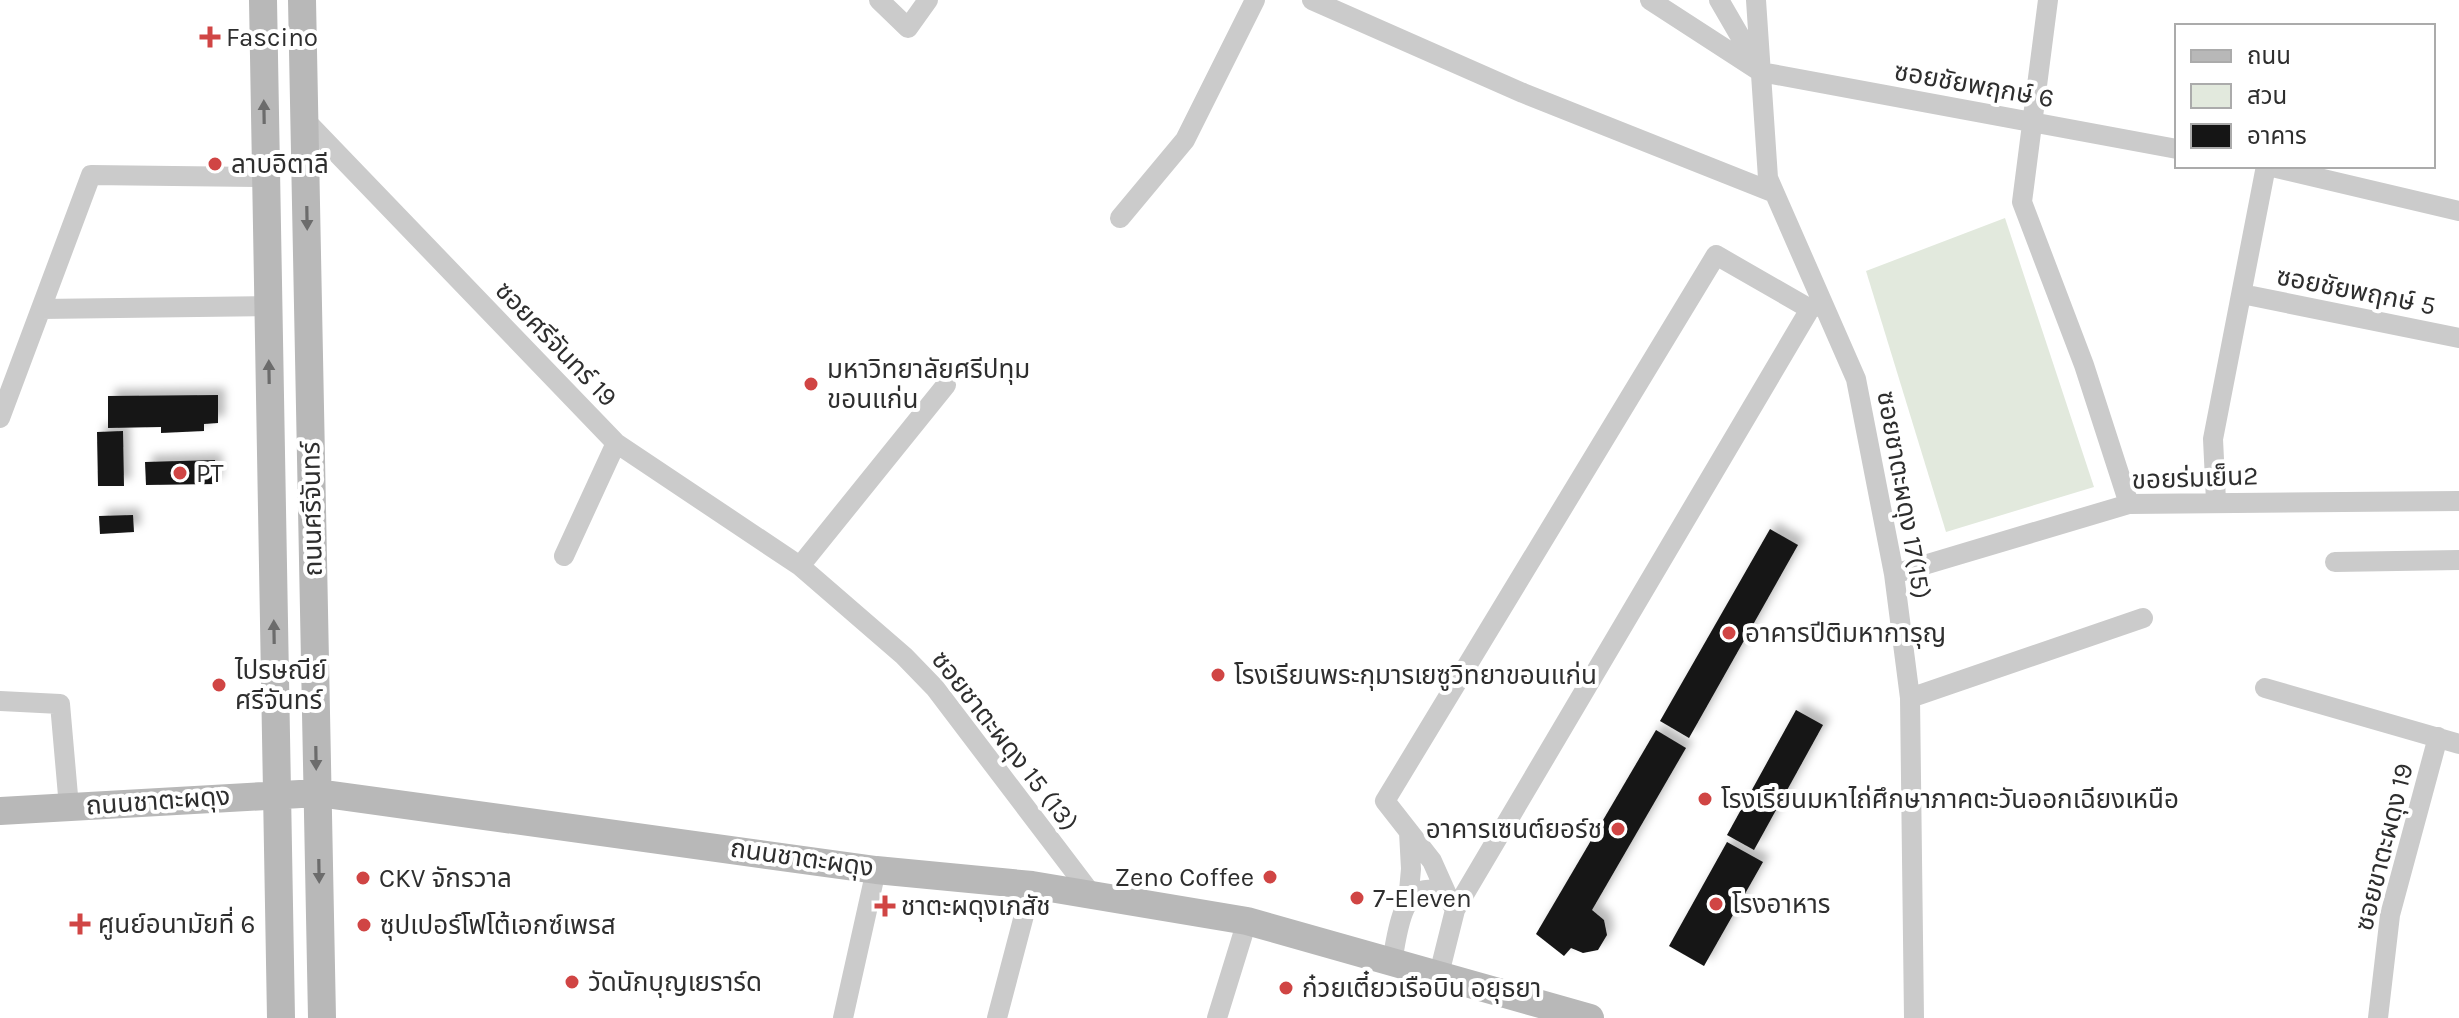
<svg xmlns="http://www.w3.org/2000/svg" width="2459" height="1018" font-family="Karla,'Noto Sans Thai',sans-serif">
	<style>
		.green { fill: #e2e9dd }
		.building { fill: #151515; filter: url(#shadow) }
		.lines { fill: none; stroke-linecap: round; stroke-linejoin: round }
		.street { stroke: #cbcbcb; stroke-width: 20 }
		.secondary { stroke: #b8b8b8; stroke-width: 28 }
		.oneway { fill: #6c6c6c }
		.poi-dot { fill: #d04544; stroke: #fff; stroke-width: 3 }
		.labels { text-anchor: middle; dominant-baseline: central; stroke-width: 8; stroke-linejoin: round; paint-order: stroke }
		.poi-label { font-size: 26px; fill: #2e2e2e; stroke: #fff; text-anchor: start }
		.street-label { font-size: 26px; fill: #2e2e2e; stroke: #fff }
	</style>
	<defs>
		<filter id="shadow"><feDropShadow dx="7" dy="-7" stdDeviation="4" flood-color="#0004"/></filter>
	</defs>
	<rect width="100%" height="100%" fill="#fff"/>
	<path class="green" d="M2005,218L2094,487L1946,532L1866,271Z"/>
	<path class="building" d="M218,395V423L204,424V431L161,433V427L108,428V396Z
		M123,431L124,486H98L97,432Z
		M215,460L216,484L146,485L145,462Z
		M133,515L134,532L100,534L99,516Z
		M1770,529L1798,545L1689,738L1660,721Z
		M1796,710L1823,725L1754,850L1727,835Z
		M1656,730L1686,748L1592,910L1604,920L1607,935L1598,950L1583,953L1571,948L1564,956L1536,934Z
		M1727,842L1763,862L1704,966L1669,946Z"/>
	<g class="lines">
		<path class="street" d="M879,0L908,28L928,0
			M1312,0L1523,93L1772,192
			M1650,0L1761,72L2177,149
			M1719,0L1759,69
			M1756,0L1768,178L1856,379L1894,574L1910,698L1914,1018
			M2048,0L2022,202L2084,365L2129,504
			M306,121L616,443L800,566L904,656L935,688L1090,892
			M2268,166L2459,211
			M1120,218L1185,140L1255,0
			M2242,294L2459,338
			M41,309L268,306
			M0,418L91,175L265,177
			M2216,501L2213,439L2266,166
			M564,556L616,443
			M2335,562L2459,560
			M800,566L946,385
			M1894,574L2129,504L2459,501
			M2265,688L2459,744
			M1910,698L2143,618
			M0,701L60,704L69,807
			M1449,899L1432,861L1385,801L1716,255L1810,309
			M1408,902L1411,869L1409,832
			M1455,910L1810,309L1823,304
			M1392,961C1397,939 1400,886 1432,890C1445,891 1450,900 1455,910L1439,974
			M843,1018L876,870
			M997,1018L1032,885
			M1217,1018L1247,921
			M2378,1018L2390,915L2438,737"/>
		<path class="secondary" d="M263,0L281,1018
			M302,0L322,1018
			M0,811L318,793L876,870L1032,885L1247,921L1590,1018"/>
	</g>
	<defs><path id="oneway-solid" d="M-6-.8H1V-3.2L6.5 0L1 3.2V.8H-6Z" transform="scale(2)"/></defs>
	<g class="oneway">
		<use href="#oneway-solid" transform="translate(264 112) rotate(-91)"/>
		<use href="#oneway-solid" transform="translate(307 218) rotate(89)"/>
		<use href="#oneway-solid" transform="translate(269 372) rotate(-91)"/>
		<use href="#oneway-solid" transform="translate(274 632) rotate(-91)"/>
		<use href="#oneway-solid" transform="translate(316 758) rotate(89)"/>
		<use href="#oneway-solid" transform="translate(319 871) rotate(89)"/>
	</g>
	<g class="poi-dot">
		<path d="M206 25h8v8h8v8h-8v8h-8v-8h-8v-8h8z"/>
		<circle cx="215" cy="164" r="8"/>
		<circle cx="811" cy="384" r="8"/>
		<circle cx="180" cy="473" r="8"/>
		<circle cx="1729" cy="633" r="8"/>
		<circle cx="1218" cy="675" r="8"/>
		<circle cx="219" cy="685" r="8"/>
		<circle cx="1705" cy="799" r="8"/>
		<circle cx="1618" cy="829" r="8"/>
		<circle cx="1270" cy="877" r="8"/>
		<circle cx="363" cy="878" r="8"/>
		<circle cx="1357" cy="898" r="8"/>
		<circle cx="1716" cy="904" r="8"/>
		<path d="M881 894h8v8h8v8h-8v8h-8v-8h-8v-8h8z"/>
		<path d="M76 912h8v8h8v8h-8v8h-8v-8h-8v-8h8z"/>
		<circle cx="364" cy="925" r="8"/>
		<circle cx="572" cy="982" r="8"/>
		<circle cx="1286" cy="988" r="8"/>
	</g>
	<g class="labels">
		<g class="poi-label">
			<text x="226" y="37">Fascino</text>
			<text x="231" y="164">ลาบอิตาลี</text>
			<text x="827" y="369">มหาวิทยาลัยศรีปทุม<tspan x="827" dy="30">ขอนแก่น</tspan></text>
			<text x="196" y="473">PT</text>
			<text x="1745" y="633">อาคารปีติมหาการุญ</text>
			<text x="235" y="670">ไปรษณีย์<tspan x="235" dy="30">ศรีจันทร์</tspan></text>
			<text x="1234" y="675">โรงเรียนพระกุมารเยซูวิทยาขอนแก่น</text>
			<text x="1721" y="799">โรงเรียนมหาไถ่ศึกษาภาคตะวันออกเฉียงเหนือ</text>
			<text x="1602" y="829" text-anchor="end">อาคารเซนต์ยอร์ช</text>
			<text x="1254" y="877" text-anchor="end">Zeno Coffee</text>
			<text x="379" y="878">CKV จักรวาล</text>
			<text x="1373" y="898">7-Eleven</text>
			<text x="1732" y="904">โรงอาหาร</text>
			<text x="901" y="906">ชาตะผดุงเภสัช</text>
			<text x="98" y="924">ศูนย์อนามัยที่ 6</text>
			<text x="380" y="925">ซุปเปอร์โฟโต้เอกซ์เพรส</text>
			<text x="588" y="982">วัดนักบุญเยราร์ด</text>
			<text x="1302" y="988">ก๋วยเตี๋ยวเรือบิน อยุธยา</text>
		</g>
		<g class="street-label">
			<text transform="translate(1974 85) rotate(10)">ซอยชัยพฤกษ์ 6</text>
			<text transform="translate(2356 291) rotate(11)">ซอยชัยพฤกษ์ 5</text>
			<text transform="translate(556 344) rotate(46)">ซอยศรีจันทร์ 19</text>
			<text transform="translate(2195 478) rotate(-2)">ขอยร่มเย็น2</text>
			<text transform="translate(1904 495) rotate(80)">ซอยชาตะผดุง 17(15)</text>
			<text transform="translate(312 509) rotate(-91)">ถนนศรีจันทร์</text>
			<text transform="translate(1005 741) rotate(52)">ซอยชาตะผดุง 15 (13)</text>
			<text transform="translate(158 801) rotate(-4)">ถนนชาตะผดุง</text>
			<text transform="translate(2384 847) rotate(-76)">ซอยขาตะผดุง 19</text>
			<text transform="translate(802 858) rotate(8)">ถนนชาตะผดุง</text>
		</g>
	</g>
	<rect x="2175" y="24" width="260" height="144" fill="#ffffff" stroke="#ababab" stroke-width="2"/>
	<rect x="2191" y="50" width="40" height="12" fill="#b8b8b8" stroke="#ababab" stroke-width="2"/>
	<text x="2247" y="64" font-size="24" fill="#2e2e2e">ถนน</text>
	<rect x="2191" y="84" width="40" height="24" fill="#e2e9dd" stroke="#ababab" stroke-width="2"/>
	<text x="2247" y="104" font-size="24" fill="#2e2e2e">สวน</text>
	<rect x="2191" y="124" width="40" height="24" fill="#151515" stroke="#ababab" stroke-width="2"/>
	<text x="2247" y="144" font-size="24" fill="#2e2e2e">อาคาร</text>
</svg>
